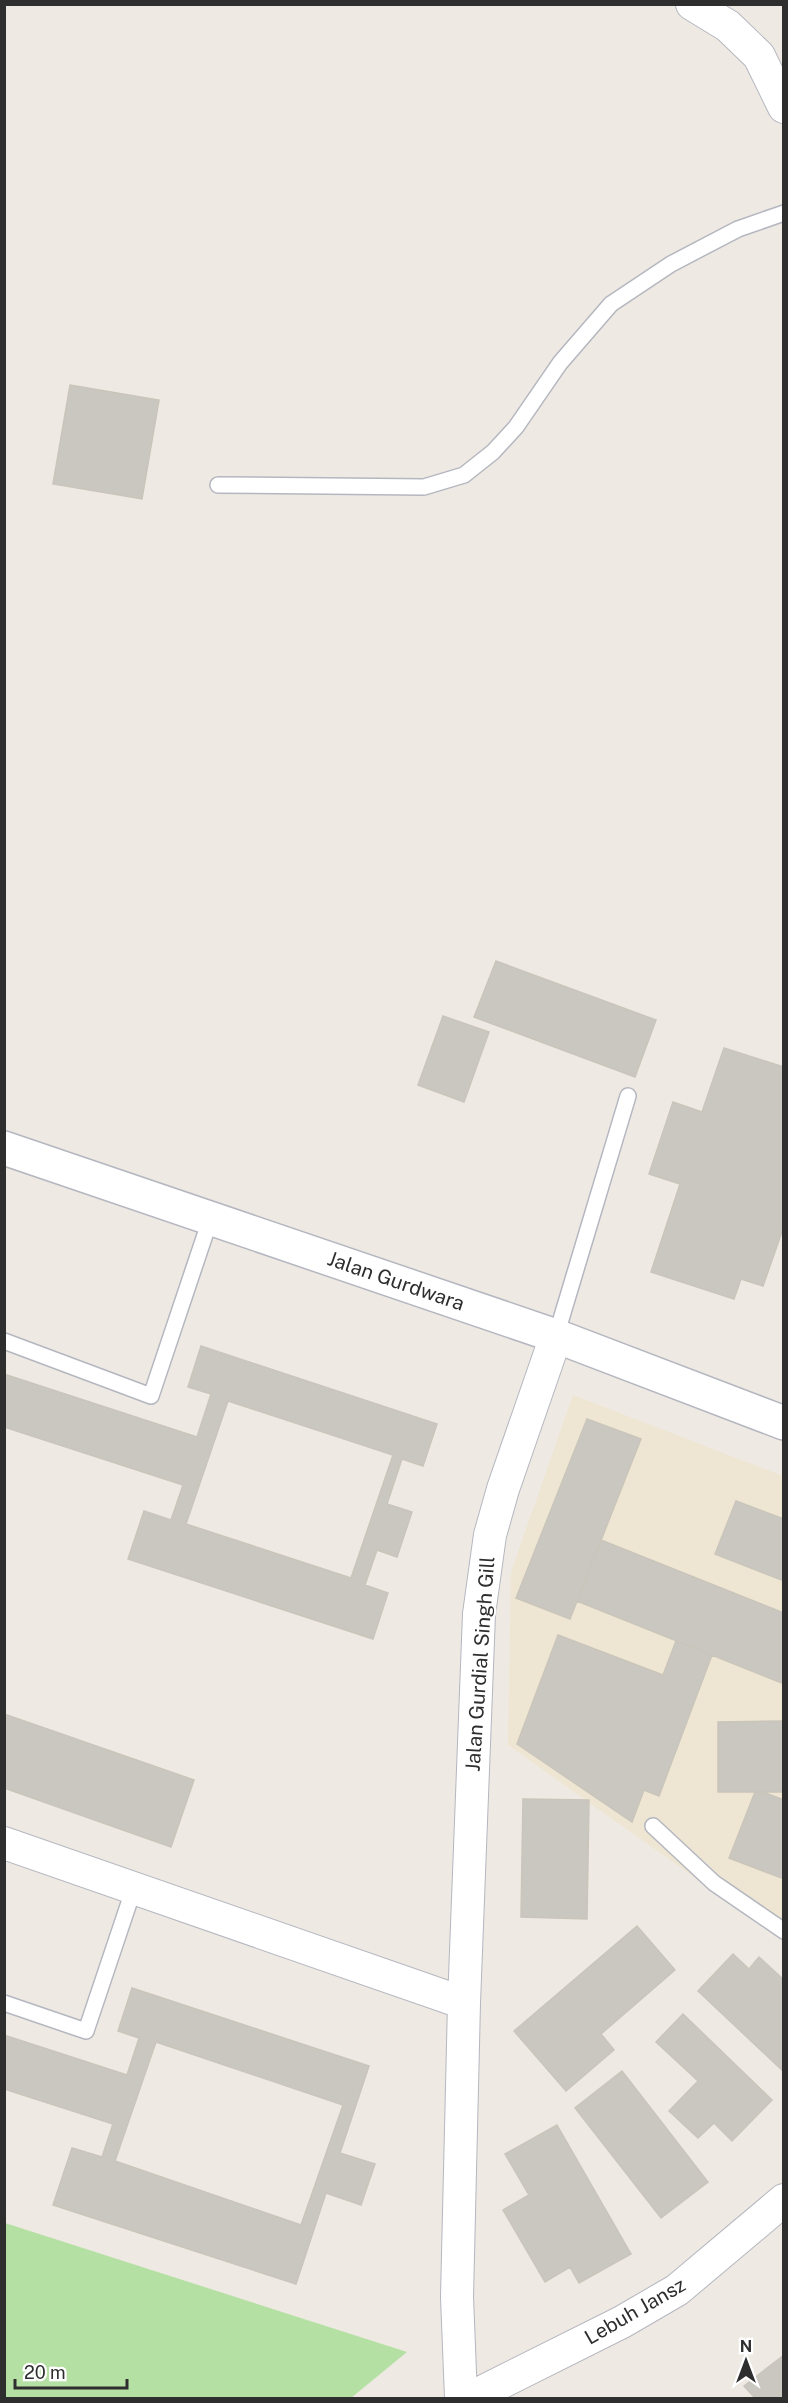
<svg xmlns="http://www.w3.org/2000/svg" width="788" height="2403" font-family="'Public Sans',sans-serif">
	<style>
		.education { fill: #eee6d3 }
		.grass { fill: #b5e0a3 }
		.building { fill: #cac7c0; stroke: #cac5bb; stroke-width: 1.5; fill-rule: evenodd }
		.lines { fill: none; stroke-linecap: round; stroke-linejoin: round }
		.service-casing { stroke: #b5b7c0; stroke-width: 18 }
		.minor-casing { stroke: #b5b7c0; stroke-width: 34 }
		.tertiary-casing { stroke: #b5b7c0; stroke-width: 36 }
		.service { stroke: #fff; stroke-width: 15 }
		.minor { stroke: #fff; stroke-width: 32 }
		.tertiary { stroke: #fff; stroke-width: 33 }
		.labels { text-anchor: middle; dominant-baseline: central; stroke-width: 4.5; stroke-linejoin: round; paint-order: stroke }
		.street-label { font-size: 20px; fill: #2e2e2e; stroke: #fff }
	</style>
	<rect width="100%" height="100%" fill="#eee9e2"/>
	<path class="education" d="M573,1395L783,1476V1940L508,1745L511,1572Z"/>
	<path class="grass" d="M5,2223L407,2352L351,2398H5Z"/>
	<path class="building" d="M70,385L159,400L142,499L53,484Z
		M496,961L656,1020L635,1077L474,1017Z
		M443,1016L489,1032L464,1102L418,1085Z
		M724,1048L784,1067V1226L763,1286L741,1279L734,1299L651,1272L680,1184L649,1174L673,1102L702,1112Z
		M201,1346L437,1424L423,1466L402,1459L387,1504L412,1512L397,1557L377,1550L365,1585L388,1593L373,1639L128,1559L144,1511L171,1520L183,1485L4,1427V1374L197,1437L211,1394L188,1387ZM228,1401L393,1455L351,1578L186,1524Z
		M587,1419L641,1439L570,1619L516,1598Z
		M736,1501L784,1519V1581L715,1554Z
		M601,1540L784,1613V1684L577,1601Z
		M558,1635L663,1675L676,1641L712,1655L659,1796L644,1790L632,1822L517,1744Z
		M4,1714L194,1780L171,1847L4,1788Z
		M784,1721V1792H718V1722Z
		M755,1792H763L784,1800V1879L729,1858Z
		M523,1799L589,1800L587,1919L521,1917Z
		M637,1926L675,1970L601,2034L614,2050L566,2091L514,2031Z
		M733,1954L749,1969L759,1957L784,1980V2072L698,1991Z
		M132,1988L369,2066L340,2153L375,2164L361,2205L326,2193L296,2284L53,2205L72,2148L102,2157L113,2124L4,2089V2035L127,2075L139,2038L118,2031ZM156,2042L343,2105L301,2225L115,2161Z
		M683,2014L772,2100L732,2141L714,2123L698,2138L669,2111L698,2081L656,2042Z
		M622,2071L708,2182L661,2218L575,2108Z
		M557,2125L631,2254L579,2283L570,2267L545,2282L503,2210L529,2195L505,2154Z
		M784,2355V2398H755L744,2386Z"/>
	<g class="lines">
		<defs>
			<path id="service" d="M218,485L424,487L464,475L493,452L516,427L560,363L611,304L671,264L738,229L784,213
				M556,1336L628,1096
				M4,1341L151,1396L211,1217
				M653,1826L714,1883L784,1931
				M4,2003L86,2031L134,1888"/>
			<path id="minor" d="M692,4L728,26L759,56L784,107
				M4,1843L464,2003
				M461,2398L457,2297L464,2003L479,1614L490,1535L503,1489L556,1336
				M470,2398L622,2322L677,2290L784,2200"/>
			<path id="tertiary" d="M4,1148L556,1336L784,1423"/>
		</defs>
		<use href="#service" class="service-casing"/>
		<use href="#minor" class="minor-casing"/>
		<use href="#tertiary" class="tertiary-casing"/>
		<use href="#service" class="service"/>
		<use href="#minor" class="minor"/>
		<use href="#tertiary" class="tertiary"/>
	</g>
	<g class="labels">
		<g class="street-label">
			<text transform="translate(396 1281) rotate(19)">Jalan Gurdwara</text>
			<text transform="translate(480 1664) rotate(-86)">Jalan Gurdial Singh Gill</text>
			<text transform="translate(635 2311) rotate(-30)">Lebuh Jansz</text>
		</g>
	</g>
	<rect width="788" height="2403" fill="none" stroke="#2e2e2e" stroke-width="12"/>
	<g transform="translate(746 2361)" stroke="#ffffff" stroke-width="4.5" paint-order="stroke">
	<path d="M0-4.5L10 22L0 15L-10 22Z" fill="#2e2e2e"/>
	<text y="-9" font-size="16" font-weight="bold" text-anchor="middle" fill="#2e2e2e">N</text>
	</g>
	<path d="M15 2379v9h112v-9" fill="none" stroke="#2e2e2e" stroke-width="3"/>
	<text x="24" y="2379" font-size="18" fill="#2e2e2e" stroke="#ffffff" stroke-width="4.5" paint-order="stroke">20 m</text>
</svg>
